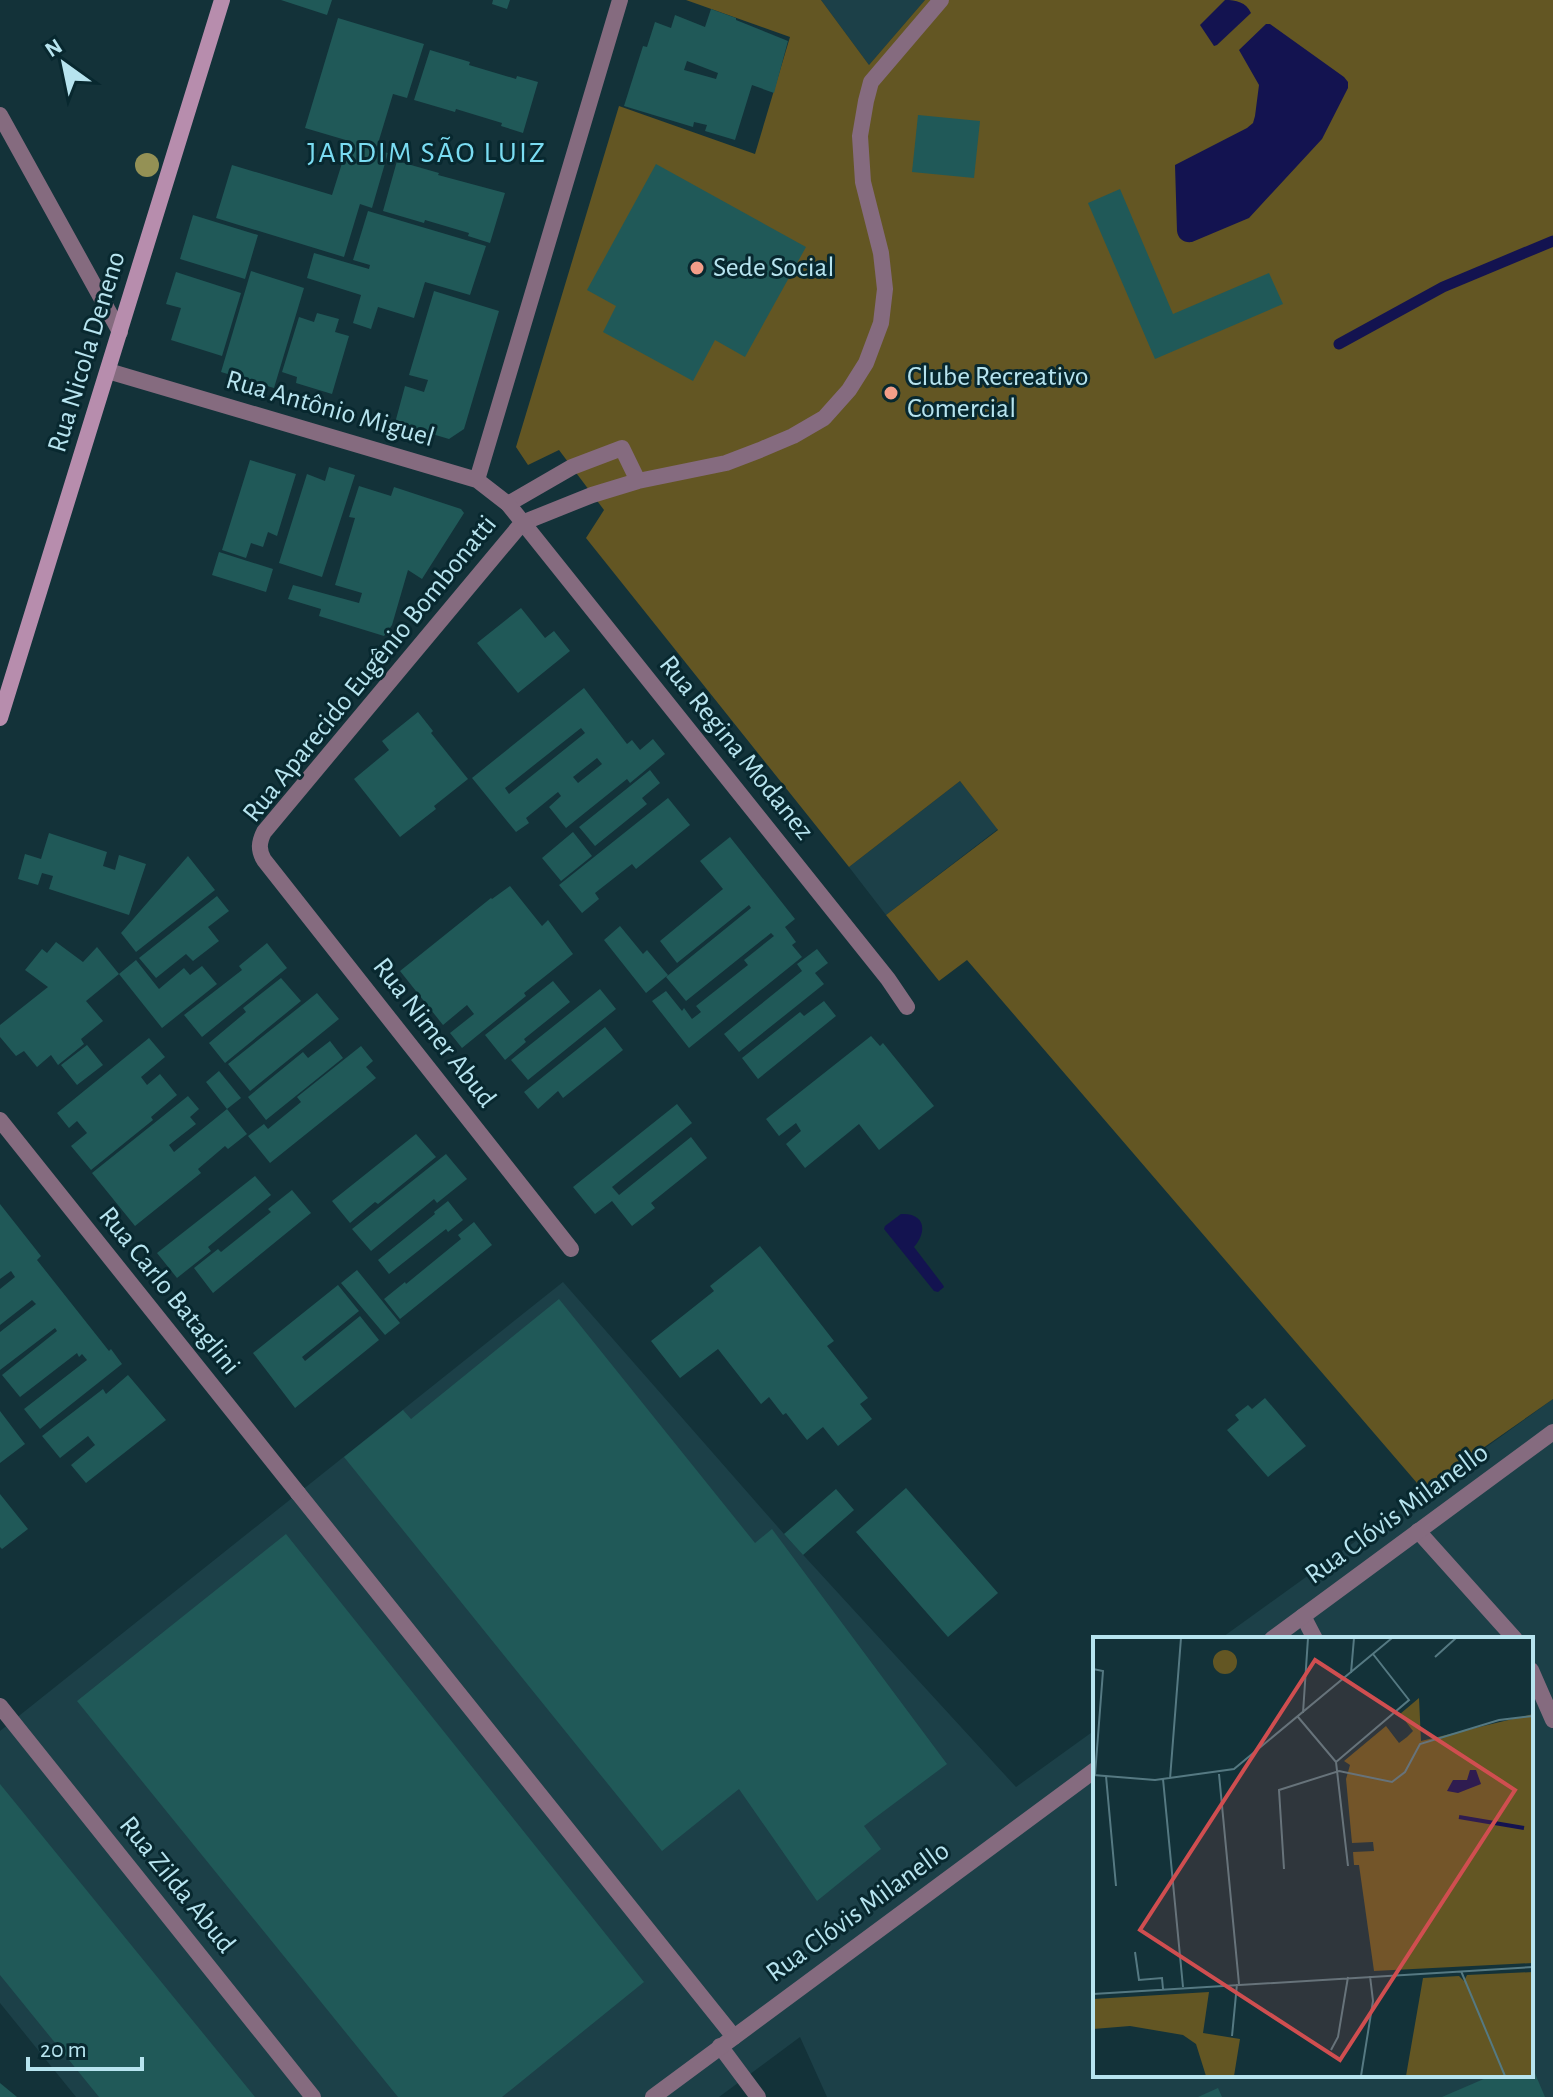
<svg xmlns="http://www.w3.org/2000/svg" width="1553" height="2097" font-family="'Alegreya Sans',sans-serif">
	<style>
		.built { fill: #1c4048 }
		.green { fill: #635623 }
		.water { fill: #131350 }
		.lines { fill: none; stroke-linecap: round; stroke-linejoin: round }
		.stream { stroke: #131350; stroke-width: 11 }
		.building { fill: #205958; fill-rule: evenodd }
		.lane { stroke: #856b7f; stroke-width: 16 }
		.street { stroke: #856b7f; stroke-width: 16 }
		.secondary { stroke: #b78dad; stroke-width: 16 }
		.tree { fill: #949155 }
		.poi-dot { fill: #f49e89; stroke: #08282f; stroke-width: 3 }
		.labels { text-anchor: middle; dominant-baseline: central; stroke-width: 6; stroke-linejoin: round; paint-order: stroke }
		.poi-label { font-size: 28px; fill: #b7e4ef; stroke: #08282f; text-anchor: start }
		.street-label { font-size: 28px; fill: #b7e4ef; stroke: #08282f }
		.neighbourhood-label { font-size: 30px; letter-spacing: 2px; fill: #7adcf2; stroke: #08282f }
		.inset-river { fill: none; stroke: #131350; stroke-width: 4 }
		.inset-road { fill: none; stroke: #557982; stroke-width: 2 }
		.view { fill: #d04e50; fill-opacity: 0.15; stroke: #d04e50; stroke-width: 4 }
		.inset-edge { fill: none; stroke: #b7e4ef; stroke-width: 4 }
	</style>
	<rect width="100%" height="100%" fill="#133239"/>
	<path class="built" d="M821,0H925L869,65Z
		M960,781L998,829L886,915L849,867Z
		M563,1282L784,1534L1016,1787L1095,1730V2075H1531V1639H1220L1553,1399V2097H827L800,2037L719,2097H76L0,2003V1731Z"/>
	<path class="green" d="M686,0H821L869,65L925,0H1553V1399L1423,1490L967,960L939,981L886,915L998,830L960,781L849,867L586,538L604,510L559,450L528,465L516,447L619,106L755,154L790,37Z"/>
	<path class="water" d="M1225,0C1236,0 1246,2 1251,13L1217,45L1214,46L1200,25Z
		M1266,24H1270L1344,77L1348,82V88L1322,139L1249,218L1192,242C1184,243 1178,239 1177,231L1175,165L1247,128L1253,123L1255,116L1259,85L1239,50Z
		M901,1214C926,1213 927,1232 914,1247L943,1285L944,1287L938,1292L934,1291L884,1229L885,1226Z"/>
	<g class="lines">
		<path class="stream" d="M1339,344L1443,287L1553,241"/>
	</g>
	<path class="building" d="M281,0H332L327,15Z
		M493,0H510L507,9L492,4Z
		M711,9L736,18V20L788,41L774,93L752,85L735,140L705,131L707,125L694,122L693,127L624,106L643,46L647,47L655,22L671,28L675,15L705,27ZM687,61L718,73L716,79L684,70Z
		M338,18L424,44L407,98L393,94L376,150L388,153L372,208L360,204L344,257L216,218L232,165L332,195L349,141L305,128Z
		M430,50L470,62L469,65L516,79L517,76L538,82L523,133L501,126L502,123L456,109L455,112L414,100Z
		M918,115L980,121L974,178L912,172Z
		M397,161L439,173L438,175L505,193L490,243L468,236L469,233L425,220L424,223L383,211Z
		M656,164L806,247L745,357L715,340L693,381L603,332L616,306L587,290Z
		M1120,189L1173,314L1269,273L1283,304L1155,359L1088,203Z
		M368,211L486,246L470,295L425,282L414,318L378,307L371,329L353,323L361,295L307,278L314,253L369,269L370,265L353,260Z
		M193,215L258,235L245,279L180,259Z
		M251,271L304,288L274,388L221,372Z
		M176,272L241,293L222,356L171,340L181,308L166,304Z
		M434,291L499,311L464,429L449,439L395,423L405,386L424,392L428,380L409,375Z
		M317,313L339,319L335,332L349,336L332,394L296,383L297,377L282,372L299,317L314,322Z
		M250,460L296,474L277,536L268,532L263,547L251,543L246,558L222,550Z
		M329,467L355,475L322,577L279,563L307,474L325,481Z
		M359,486L391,496L394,487L461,509L464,513L422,579L408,570L392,625L384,636L319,616L321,609L288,599L293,585L359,603L362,593L335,585L355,518L349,517Z
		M219,552L273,569L266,592L212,575Z
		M521,608L545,638L554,631L570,651L518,693L477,643Z
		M584,688L627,744L632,740L640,750L653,739L665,754L630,783L627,779L566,828L549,807L561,796L558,792L526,818L529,823L516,832L472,778ZM581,728L585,733L509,794L505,788ZM597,758L602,764L578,783L573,777Z
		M418,712L433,731L431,733L468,779L434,806L436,809L400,837L354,779L389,750L382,741Z
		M650,770L660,783L642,798L647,804L595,846L579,827Z
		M668,798L690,825L636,869L632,864L595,893L599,899L582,913L559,885Z
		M573,832L592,856L561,881L542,858Z
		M49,833L107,852L103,866L115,870L119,855L146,864L129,915L49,889L53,876L42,873L38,885L18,879L25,854L41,859Z
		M730,837L795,919L785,927L796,942L792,945L802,957L689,1048L652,1001L666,991L682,1011L684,1008L692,1019L701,1012L696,1006L748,965L744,960L774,936L771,933L686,1001L666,977L751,908L749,905L677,963L660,941L723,889L700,861Z
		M188,856L215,890L136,952L121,933Z
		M510,886L542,926L548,920L573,954L524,993L526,996L462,1048L450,1033L474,1014L467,1005L443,1025L400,971L491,898L492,899Z
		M217,896L229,911L208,927L219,941L193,961L186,954L156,978L139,958Z
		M620,926L643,954L647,950L668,975L646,993L604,940Z
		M56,942L83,962L97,947L119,974L86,1001L103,1021L81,1039L84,1044L58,1065L51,1055L37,1067L24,1051L16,1056L0,1037V1025L48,987L25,970L42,949L47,953Z
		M267,943L287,968L202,1037L184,1015L242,970L239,966Z
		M817,949L828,963L815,973L824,984L739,1052L724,1034L802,971L797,964Z
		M136,960L159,989L184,968L190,975L202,966L217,984L162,1028L119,974Z
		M281,978L301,1001L225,1063L209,1043L246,1012L243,1008Z
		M553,981L570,1002L524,1039L526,1042L505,1060L485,1035Z
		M600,989L616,1009L528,1080L511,1060Z
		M317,993L339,1019L250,1091L228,1064Z
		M824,1001L836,1016L758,1079L742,1058L800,1012L804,1016Z
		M605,1027L623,1050L563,1098L558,1091L538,1109L524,1092Z
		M871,1036L880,1046L883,1043L934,1106L879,1150L859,1124L805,1168L786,1144L801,1131L796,1123L779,1136L766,1119Z
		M149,1038L165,1057L141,1077L147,1085L160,1074L177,1095L151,1117L153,1120L91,1170L71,1146L87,1133L77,1121L69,1128L57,1113Z
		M330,1041L343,1058L266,1120L248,1097L303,1052L308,1058Z
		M87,1045L103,1065L77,1085L61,1065Z
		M361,1046L373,1061L366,1067L376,1078L270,1163L248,1136L264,1124L268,1129L301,1102L297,1097Z
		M219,1071L241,1098L227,1109L247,1134L228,1149L225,1146L198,1169L201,1173L135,1226L92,1173L188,1096L199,1109L190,1117L196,1124L169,1145L174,1152L227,1109L206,1082Z
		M677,1104L692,1123L612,1187L619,1195L691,1137L707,1158L651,1203L655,1208L632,1226L612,1201L595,1214L573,1187Z
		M416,1134L436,1157L378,1204L375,1202L350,1223L332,1201Z
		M446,1154L467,1179L437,1203L434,1199L371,1251L352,1229Z
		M255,1176L271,1195L208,1247L211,1251L177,1278L157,1253Z
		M292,1190L311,1213L213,1293L194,1268L218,1249L221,1252L271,1212L268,1209Z
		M448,1201L463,1220L448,1232L446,1229L389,1274L378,1260L435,1214L434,1212Z
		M0,1204L41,1256L37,1260L109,1351L111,1349L122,1364L40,1429L24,1409L87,1360L82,1354L79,1357L77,1353L20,1397L2,1375L57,1331L55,1328L0,1370V1332L36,1304L32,1300L0,1325V1289L15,1277L11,1271L0,1279Z
		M474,1222L492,1245L400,1319L384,1299L405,1282L406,1284L461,1239L458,1235Z
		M760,1246L834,1341L827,1346L868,1398L860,1404L872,1419L838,1446L823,1427L807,1440L786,1413L783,1415L769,1397L761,1404L718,1349L680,1378L651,1341L714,1291L710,1286Z
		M357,1270L400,1323L385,1335L341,1283Z
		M338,1285L359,1311L302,1357L305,1361L360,1316L379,1340L295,1408L253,1353Z
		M559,1299L755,1543L772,1529L947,1764L864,1826L881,1849L817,1901L739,1789L662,1851L344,1457L403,1410L411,1419Z
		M128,1375L166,1420L86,1483L71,1465L95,1445L88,1436L60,1458L42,1436L103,1389L106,1394Z
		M1265,1398L1306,1446L1268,1477L1227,1430L1239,1420L1235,1415L1248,1405L1252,1409Z
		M0,1411L25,1444L0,1463Z
		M906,1488L998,1593L948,1637L856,1532Z
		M836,1489L854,1510L803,1555L784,1534Z
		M0,1494L28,1529L2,1549L0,1547Z
		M286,1534L644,1982L502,2097H398L77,1701Z
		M0,1784L255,2097H99L0,1975Z
		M1531,2064L1545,2097H1442L1493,2075H1531Z
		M0,2083L17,2097H0Z
		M1218,2088L1222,2097H1198Z"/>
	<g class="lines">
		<path class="lane" d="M508,504L572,467L622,448L638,481
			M522,523L592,495L638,481L726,463L760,450L793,436L824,418L849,390L866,363L881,323L885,289L881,253L863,182L860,136L866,101L871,82L941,0
			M298,1493L734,2037
			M1418,1531L1515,1639
			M1303,1616L1315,1639
			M1531,1670L1553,1720
			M720,2046L758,2097"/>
		<path class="street" d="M0,115L120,332
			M108,371L477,480L508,504L888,979L907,1007
			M477,480L620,0
			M522,523L264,832C259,842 258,850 264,860L571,1249
			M0,1120L298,1493
			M1272,1639L1553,1432
			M0,1706L313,2097
			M653,2097L1095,1770"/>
		<path class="secondary" d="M0,718L222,0"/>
	</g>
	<circle class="tree" cx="147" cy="165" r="12"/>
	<g class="poi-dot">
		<circle cx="697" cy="268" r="8"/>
		<circle cx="891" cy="393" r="8"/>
	</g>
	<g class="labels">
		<g class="poi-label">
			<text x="713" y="268">Sede Social</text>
			<text x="907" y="377">Clube Recreativo<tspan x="907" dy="32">Comercial</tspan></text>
		</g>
		<g class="street-label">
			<text transform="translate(87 352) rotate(-73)">Rua Nicola Deneno</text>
			<text transform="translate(330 409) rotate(16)">Rua Antônio Miguel</text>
			<text transform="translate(370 669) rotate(-51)">Rua Aparecido Eugênio Bombonatti</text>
			<text transform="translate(736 748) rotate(51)">Rua Regina Modanez</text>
			<text transform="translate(434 1033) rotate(52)">Rua Nimer Abud</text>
			<text transform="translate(169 1291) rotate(51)">Rua Carlo Bataglini</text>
			<text transform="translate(1397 1514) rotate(-36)">Rua Clóvis Milanello</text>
			<text transform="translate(177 1885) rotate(51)">Rua Zilda Abud</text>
			<text transform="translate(858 1912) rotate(-36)">Rua Clóvis Milanello</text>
		</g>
		<g class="neighbourhood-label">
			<text x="427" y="153">JARDIM SÃO LUIZ</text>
		</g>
	</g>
	<g transform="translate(1093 1637)">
		<rect width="440" height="440" fill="#133239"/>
		<path d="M120 25a12 12 0 1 1 24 0a12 12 0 1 1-24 0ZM326,61L328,104L440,77V326L281,334L266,228H261L260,215L281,214L280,205L259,206L253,142L257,128L251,124L293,89L306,106L314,100L320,94L307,77ZM440,335V439H313L330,341L366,339L371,344L374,338ZM116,355L110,396L147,402L141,439H113L103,407L90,398L37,389L0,392V362Z" fill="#635623"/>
		<path d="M377,133H383L388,147L365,156L354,154L360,143H374Z" fill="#131350"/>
		<path class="inset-river" d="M366,180L431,191"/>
		<path class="inset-road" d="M342,20L363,1M0,32L10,34L2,138M258,36L261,1M210,76L215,1M205,80L243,125L255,229M243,125L316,63L280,17M126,137L146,347M0,138L62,143L141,132L299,1M13,139L23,249M70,142L90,350M77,142L88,1M191,232L186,153L246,134L299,145L312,135L327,107L406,83L440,79M42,315L46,343L69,341L70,352M368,334L412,439M0,357L440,330M139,399L144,347M238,413L245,400L255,340M268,439L280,364L277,339"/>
		<path class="view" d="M222,23L422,153L247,423L47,293Z"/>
		<rect width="440" height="440" class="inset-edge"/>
	</g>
	<g transform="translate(64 64) rotate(327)" stroke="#08282f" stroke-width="6" paint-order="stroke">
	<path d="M0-6L14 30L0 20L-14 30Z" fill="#b7e4ef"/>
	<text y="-12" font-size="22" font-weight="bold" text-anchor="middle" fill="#b7e4ef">N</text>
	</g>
	<path d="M28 2057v12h114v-12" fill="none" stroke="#b7e4ef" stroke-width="4"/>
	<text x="40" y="2057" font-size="24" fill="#b7e4ef" stroke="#08282f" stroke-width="6" paint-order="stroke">20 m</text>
</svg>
